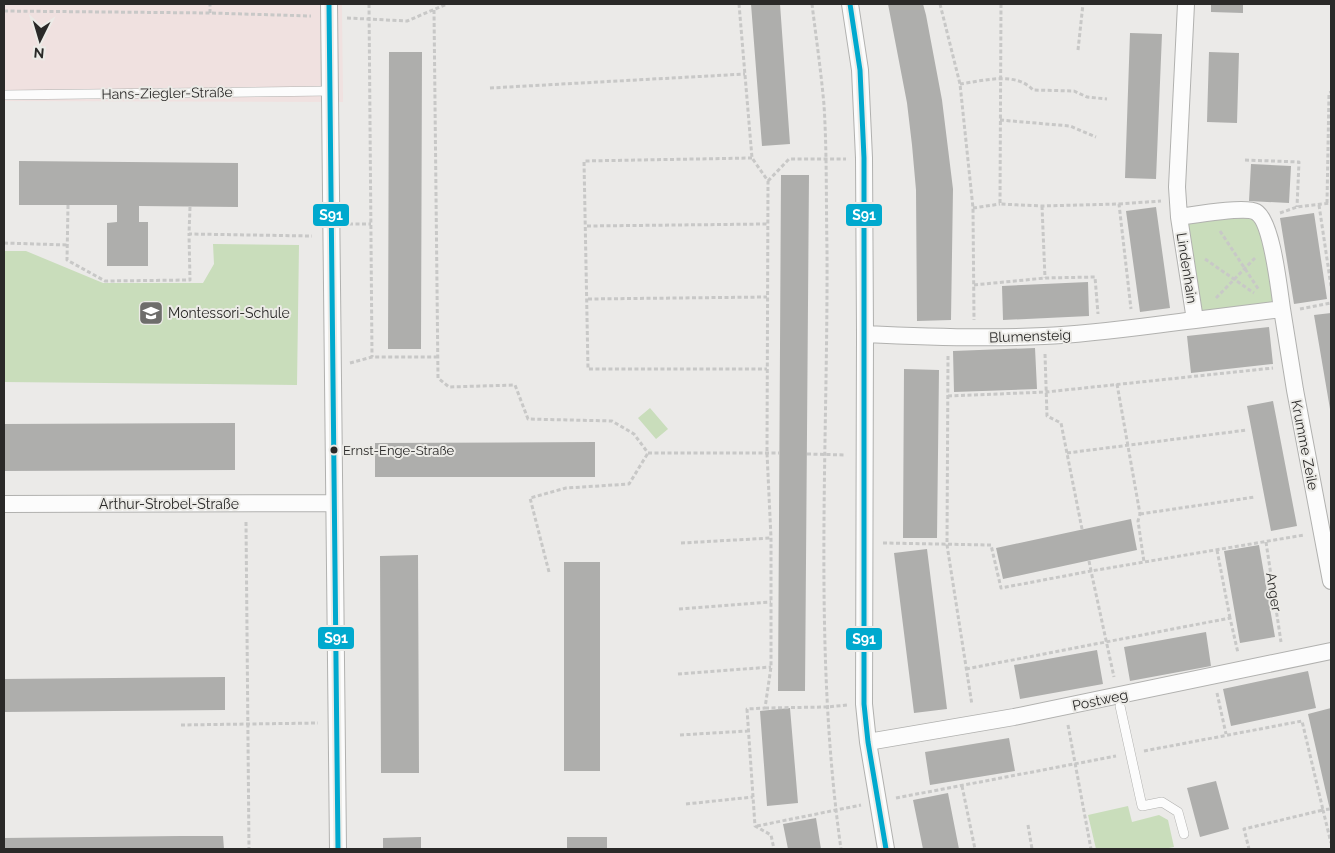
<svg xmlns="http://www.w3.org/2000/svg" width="1335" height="853" font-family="Raleway,sans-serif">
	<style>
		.commercial { fill: #f0e1e0 }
		.green { fill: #c9ddbb }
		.building { fill: #aeaeac }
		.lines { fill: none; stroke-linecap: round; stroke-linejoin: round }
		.service-casing { stroke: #b1b1af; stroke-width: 10 }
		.minor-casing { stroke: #b1b1af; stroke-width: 18 }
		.path { stroke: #c8c8c7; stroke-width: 3; stroke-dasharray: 4 2.5; stroke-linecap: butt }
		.service { stroke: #fcfcfc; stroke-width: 9 }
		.minor { stroke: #fcfcfc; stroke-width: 16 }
		.bus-1-casing { stroke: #ecebe7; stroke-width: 9 }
		.bus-1 { stroke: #00a9ce; stroke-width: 5 }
		.bus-dot { fill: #2a2928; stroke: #ecebe7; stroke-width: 2 }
		.labels { text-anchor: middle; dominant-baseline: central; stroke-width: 4; stroke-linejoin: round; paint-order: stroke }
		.bus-label { font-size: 13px; fill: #2a2928; stroke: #ecebe7; text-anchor: start }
		.street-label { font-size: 14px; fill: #2a2928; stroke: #ecebe7 }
		.poi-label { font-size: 14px; fill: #2a2928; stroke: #ecebe7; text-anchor: start }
		.line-badge { stroke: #ecebe7; stroke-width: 2 }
		.badge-label { font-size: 14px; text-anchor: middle; font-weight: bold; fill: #fff }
	</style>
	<rect width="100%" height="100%" fill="#ebeae8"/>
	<path class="commercial" d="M4,4H342L343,102L4,101Z"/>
	<path class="green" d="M1239,213L1261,223L1275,303L1200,312L1185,231L1189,220Z
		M213,244L299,245L297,385L4,382V251H26L103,283H203L214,264Z
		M650,408L668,429L656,439L638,418Z
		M1128,806L1132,822L1159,815L1168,820L1174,847L1163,849H1096L1088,815Z"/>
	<path class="building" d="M751,4H780L790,144L762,146Z
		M888,4H923L926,15L942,100L953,189L951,320L917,321L916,190L912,145L907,103Z
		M1211,4H1243V13L1211,12Z
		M1130,33L1162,34L1156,179L1125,178Z
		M389,52H422L421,349H388Z
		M1209,52L1239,53L1237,123L1207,122Z
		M19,161L238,163V207L139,206V222H148V266H107V223L117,222V205H19Z
		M1251,164L1291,166L1289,203L1249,201Z
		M781,175H809L805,691H778Z
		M1156,207L1170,308L1140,312L1126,211Z
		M1314,213L1327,299L1294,304L1280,218Z
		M1088,282L1089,316L1003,320L1002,286Z
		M1331,313V409H1330L1314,315Z
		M1269,327L1273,364L1191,373L1187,336Z
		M1035,348L1037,389L954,392L953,351Z
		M904,369L939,370L937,538H903Z
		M1273,401L1297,526L1271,531L1247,406Z
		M235,423V470L4,471V424Z
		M595,442V477H375V443Z
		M1131,519L1137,550L1003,579L996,548Z
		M1259,545L1275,637L1240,643L1224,551Z
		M927,549L947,709L914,713L894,553Z
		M418,555L419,773H381L380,556Z
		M564,562H600V771H564Z
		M1206,632L1211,666L1130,681L1124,647Z
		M1097,650L1103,684L1020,699L1014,665Z
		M1308,671L1316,708L1231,726L1223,689Z
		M225,677V710L4,712V679Z
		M790,708L798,803L767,806L760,711Z
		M1331,708V810H1330L1308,714Z
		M1009,738L1015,771L930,785L925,752Z
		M1216,781L1229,829L1200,837L1187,788Z
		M948,793L959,849H923L913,800Z
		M816,818L821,849H788L783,824Z
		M180,836H223L224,849H4V838Z
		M421,837V849H383V838Z
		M567,837H607V849H567Z"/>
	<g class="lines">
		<defs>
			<path id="service" d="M4,95L330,91
				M1120,706L1142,806L1162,802L1178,812L1184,834"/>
			<path id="minor" d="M329,4L338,849
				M850,4L860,70L864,158L865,334L864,704L868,742L886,849
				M1179,217C1194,215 1245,206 1256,212C1272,221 1279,289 1282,309L1195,320L1179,217L1177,187L1186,4
				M1282,309L1295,390L1331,581
				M865,334C925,337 984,339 1044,336C1094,334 1145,326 1195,320
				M4,504L334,503
				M868,742L1014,717L1331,651"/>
		</defs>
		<use href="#service" class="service-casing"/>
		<use href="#minor" class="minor-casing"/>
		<path class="path" d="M369,4L372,357
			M739,4L752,158L768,181L767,453L771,538V667L765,708L747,709L755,826L771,835L774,849
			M812,4C816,37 821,71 824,105C827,153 826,202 827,250C828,450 813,651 841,849
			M940,4L960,84L973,208L974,320
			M1001,4L1000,204L1042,206L1119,204L1131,309
			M434,10L438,378L449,387L515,385L528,419L612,421L634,434L648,453
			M4,11L210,13L311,16
			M210,13V4
			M347,18L407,21L447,4
			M1078,50L1083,4
			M960,84C982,81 1016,71 1033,90L1074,91L1087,97L1107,99
			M490,88L745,74
			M1000,120L1070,126L1096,137
			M752,158L584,161L588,369H767
			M1245,160L1299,162L1297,207
			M768,181L789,159H846
			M1327,203L1329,93L1331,92
			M1119,204L1161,201
			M68,205L67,260L105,281L190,280L189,234
			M1319,205L1331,286
			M1042,206L1045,278
			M190,207L189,234L312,236
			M973,208L1000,204
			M1280,213L1297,207L1331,203
			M349,224H371
			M587,226L767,224
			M1220,231L1259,290
			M4,243L67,245
			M1205,259L1254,293
			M974,285L1045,278L1095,277L1098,314
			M1216,298L1255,258
			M588,299L767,297
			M1300,309L1331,303
			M1045,354L1047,416L1061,423L1082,529
			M948,356L947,545L972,705
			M350,363L372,357H438
			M1117,384L1140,514L1138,521L1144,562
			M948,396L1046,392L1273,368
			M648,453H779
			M1067,453L1247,430
			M807,454L846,455
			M1140,514L1255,497
			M246,522L249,849
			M1266,542L1281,642
			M681,543L771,538
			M883,543L991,545L1001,588L1091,571L1114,677
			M1217,550L1230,618
			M1089,561L1091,571L1304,535
			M549,572L530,498L566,488L629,484L648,453
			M679,609L771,602
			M966,669L1230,618L1238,653
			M678,674L771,667
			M1217,693L1226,734
			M765,708L827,707L847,705
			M181,725L318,723
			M1068,725L1091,849
			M680,735L748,731
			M1144,751L1302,721L1323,810L1244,829L1249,849
			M962,786L975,849
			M896,798L1116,756
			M686,804L753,797
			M1330,809L1323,810L1331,843
			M1028,825L1032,849
			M757,826L861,805"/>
		<use href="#service" class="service"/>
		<use href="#minor" class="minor"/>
		<defs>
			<path id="bus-1" d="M329,4L338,849
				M850,4L860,70L864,158V704L868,742L886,849"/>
		</defs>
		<use href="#bus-1" class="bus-1-casing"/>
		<use href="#bus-1" class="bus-1"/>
	</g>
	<defs>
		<symbol id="school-square" viewBox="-11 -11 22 22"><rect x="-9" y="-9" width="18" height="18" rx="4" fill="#6e6d6b" stroke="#ecebe7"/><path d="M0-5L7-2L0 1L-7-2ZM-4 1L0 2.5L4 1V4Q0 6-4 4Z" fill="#fff"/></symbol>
	</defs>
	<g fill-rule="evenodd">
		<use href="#school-square" x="137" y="299" width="28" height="28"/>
	</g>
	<circle class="bus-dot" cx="334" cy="450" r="4.5"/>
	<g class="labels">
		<g class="bus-label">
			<text x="343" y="450">Ernst-Enge-Straße</text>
		</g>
		<g class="street-label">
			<text transform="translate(167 93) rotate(-1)">Hans-Ziegler-Straße</text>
			<text transform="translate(1187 268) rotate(81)">Lindenhain</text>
			<text transform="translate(1030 336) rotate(-2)">Blumensteig</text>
			<text transform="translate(1305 445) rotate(79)">Krumme Zeile</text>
			<text x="169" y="504">Arthur-Strobel-Straße</text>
			<text transform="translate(1274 592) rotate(81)">Anger</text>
			<text transform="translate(1100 700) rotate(-12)">Postweg</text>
		</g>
		<g class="poi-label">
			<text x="168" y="313">Montessori-Schule</text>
		</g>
	</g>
	<g class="line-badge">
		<rect x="845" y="203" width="38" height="24" rx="5" fill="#00a9ce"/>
		<rect x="312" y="203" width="38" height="24" rx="5" fill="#00a9ce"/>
		<rect x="317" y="626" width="38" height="24" rx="5" fill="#00a9ce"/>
		<rect x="845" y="627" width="38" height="24" rx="5" fill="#00a9ce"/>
	</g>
	<g class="badge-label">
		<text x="864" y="220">S91</text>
		<text x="331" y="220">S91</text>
		<text x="336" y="643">S91</text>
		<text x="864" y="644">S91</text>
	</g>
	<rect width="1335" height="853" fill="none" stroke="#2a2928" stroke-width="10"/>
	<g transform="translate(40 40) rotate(185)" stroke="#ecebe7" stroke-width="4" paint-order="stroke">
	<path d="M0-4L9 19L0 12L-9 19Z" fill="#2a2928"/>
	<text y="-8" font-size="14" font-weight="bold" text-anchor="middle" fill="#2a2928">N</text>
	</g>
</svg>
